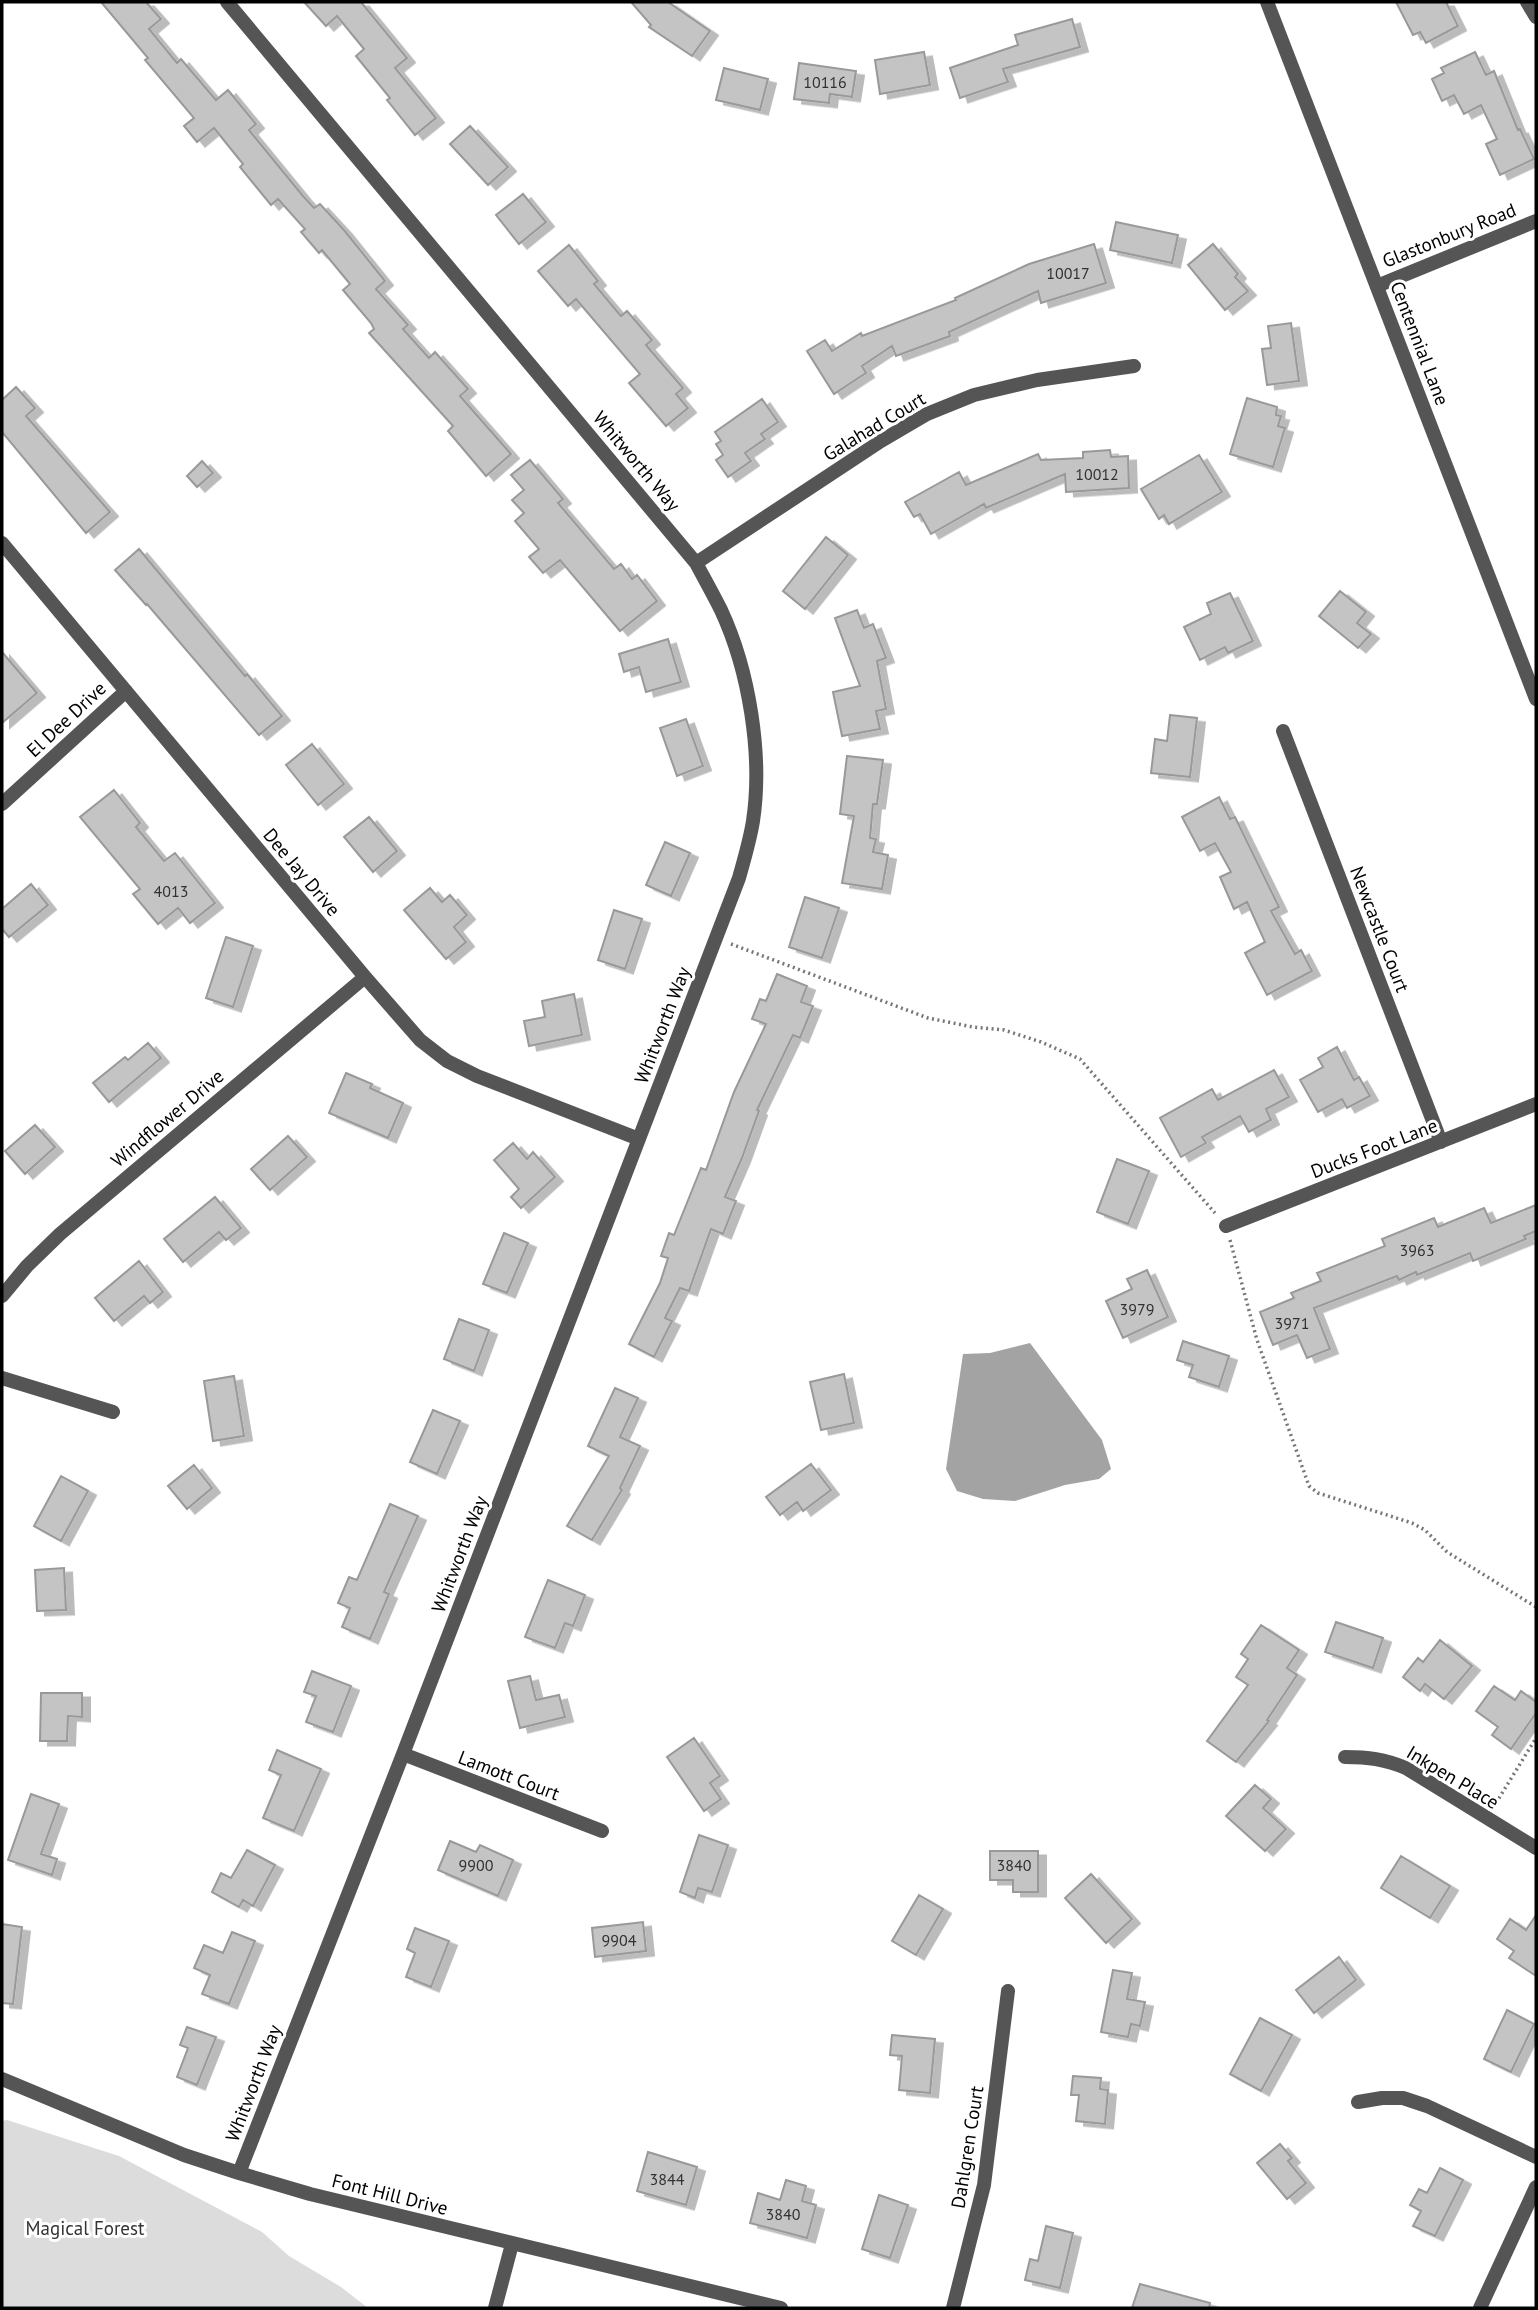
<svg xmlns="http://www.w3.org/2000/svg" width="1538" height="2310" font-family="'PT Sans',sans-serif">
	<style>
		.green { fill: #dcdcdc }
		.water { fill: #a3a3a3 }
		.building { fill: #c4c4c4; stroke: #999; stroke-width: 2; filter: url(#shadow) }
		.lines { fill: none; stroke-linecap: round; stroke-linejoin: round }
		.path { stroke: #777; stroke-width: 3.5; stroke-dasharray: 2 3.5; stroke-linecap: butt }
		.minor { stroke: #555; stroke-width: 14 }
		.tertiary { stroke: #555; stroke-width: 14 }
		.labels { text-anchor: middle; dominant-baseline: central; stroke-width: 6; stroke-linejoin: round; paint-order: stroke }
		.number-label { font-size: 16px; fill: #313131 }
		.street-label { font-size: 19px; fill: #000; stroke: #fff }
		.park-label { font-size: 19px; fill: #333; stroke: #fff }
	</style>
	<defs>
		<filter id="shadow"><feDropShadow dx="8" dy="4.5" stdDeviation="0" flood-color="#0004"/></filter>
	</defs>
	<rect width="100%" height="100%" fill="#fff"/>
	<path class="green" d="M7,2120L119,2156L262,2232L289,2256L341,2287L368,2308H2V2121Z"/>
	<path class="water" d="M1030,1343L1102,1440L1111,1469L1099,1479L1065,1485L1015,1501L983,1499L957,1491L946,1469L963,1354L990,1353Z"/>
	<path class="building" d="M101,2H146L161,19L149,29L177,63L181,59L216,100L228,90L256,124L249,130L303,196L314,208L320,204L344,230L385,281L376,289L408,325L403,329L429,358L435,352L468,389L460,396L511,454L486,476L448,431L453,426L369,333L374,329L371,323L343,290L350,284L322,250L319,253L301,232L305,229L278,199L271,205L240,167L243,164L214,128L197,142L184,126L194,118L145,60L148,58Z
		M304,2H361L407,58L395,68L436,118L415,135L387,100L390,98L356,56L364,49L337,16L326,26Z
		M631,2H668L710,31L692,56L649,27L651,25Z
		M1396,2H1446L1458,26L1426,43L1420,32L1413,35Z
		M1072,19L1080,47L1003,69L1008,82L960,98L950,68L1018,45L1015,35Z
		M924,52L930,85L880,94L875,60Z
		M1475,52L1486,75L1494,71L1518,130L1520,129L1534,159L1500,175L1486,144L1497,139L1481,105L1464,114L1454,95L1442,101L1432,79L1444,73L1441,68Z
		M799,63L856,71L852,97L830,94L829,103L794,99Z
		M724,68L768,79L760,110L716,100Z
		M470,126L508,167L488,185L450,144Z
		M523,194L546,222L519,244L496,215Z
		M1116,222L1178,235L1172,263L1110,250Z
		M1094,244L1106,283L1041,303L1038,291L949,332L950,336L896,356L892,346L862,366L866,373L834,394L807,351L825,340L832,351L861,333L862,336L956,300L955,298L1029,264Z
		M1213,244L1238,274L1235,277L1248,291L1225,310L1188,265Z
		M569,245L598,281L594,284L621,316L627,311L652,340L646,345L683,388L676,394L688,408L666,426L629,383L640,374L576,299L568,306L538,271Z
		M1291,323L1299,381L1267,385L1262,349L1271,348L1268,326Z
		M16,387L35,408L26,416L110,512L86,533L2,432V400Z
		M1247,398L1277,407L1276,415L1281,416L1278,426L1285,428L1273,467L1230,454Z
		M762,399L778,422L761,434L765,439L745,453L751,461L728,477L716,460L723,455L716,444L721,441L715,432Z
		M1110,450L1111,457L1128,456L1129,488L1066,492L1065,474L986,508L984,504L931,534L920,514L914,517L905,502L959,472L966,485L1038,454L1041,460L1083,458V452Z
		M1199,455L1222,492L1169,524L1164,515L1159,519L1141,489Z
		M530,460L563,499L558,503L614,569L621,564L632,579L637,575L657,601L620,631L560,560L543,573L529,557L539,549L515,521L524,513L512,500L524,490L511,475Z
		M202,461L213,473L197,487L187,476Z
		M826,537L848,555L805,609L783,591Z
		M139,549L245,676L247,674L282,716L259,735L147,604L146,605L115,570Z
		M1340,591L1366,612L1357,623L1371,634L1358,648L1319,616Z
		M1230,593L1253,641L1228,653L1225,647L1200,660L1184,627L1211,614L1207,603Z
		M857,610L864,628L873,624L886,658L877,661L886,709L876,711L880,729L842,736L833,692L860,686L835,618Z
		M668,639L681,682L646,692L639,667L624,672L619,654Z
		M2,652L37,693L2,723Z
		M1170,715L1197,718L1190,777L1151,773L1155,739L1167,741Z
		M686,719L703,766L677,776L660,728Z
		M312,744L344,784L318,805L286,765Z
		M847,756L883,760L877,804H873L870,838L876,839L873,852L888,855L882,889L842,883L854,816L840,814Z
		M114,790L140,823L136,827L164,861L175,853L215,903L190,923L178,908L158,924L133,894L140,889L80,817Z
		M1219,797L1230,819L1235,817L1279,907L1271,911L1295,954L1301,950L1312,971L1267,995L1245,953L1265,942L1247,902L1234,909L1220,877L1231,872L1215,843L1200,851L1182,817Z
		M369,817L397,851L373,872L344,837Z
		M665,842L690,853L671,896L646,885Z
		M31,884L48,905L9,937L2,929V909Z
		M430,888L442,902L450,895L467,915L454,927L466,942L446,959L404,910Z
		M805,897L839,908L822,958L789,947Z
		M614,910L642,919L625,969L598,960Z
		M226,937L253,946L233,1007L206,998Z
		M777,974L807,986L801,1002L813,1006L800,1038L793,1035L757,1110L759,1111L742,1158L725,1197L736,1201L723,1234L711,1229L689,1291L680,1288L665,1318L672,1321L654,1357L629,1344L660,1283L668,1258L661,1256L669,1233L674,1235L701,1168L706,1170L734,1092L766,1024L752,1019L760,999L766,1001Z
		M574,994L582,1035L529,1046L524,1021L545,1017L542,1001Z
		M148,1043L161,1058L109,1102L93,1083L125,1057L128,1060Z
		M1337,1047L1354,1080L1359,1077L1370,1096L1347,1108L1342,1099L1318,1112L1300,1080L1323,1067L1318,1058Z
		M1274,1070L1289,1097L1266,1109L1271,1120L1249,1132L1240,1116L1202,1137L1206,1143L1181,1157L1160,1118L1212,1089L1218,1100Z
		M346,1073L372,1084L370,1088L403,1103L388,1138L329,1113Z
		M35,1125L55,1147L25,1174L5,1151Z
		M288,1136L307,1157L270,1190L251,1169Z
		M513,1143L527,1159L533,1152L555,1177L521,1208L511,1197L519,1189L494,1160Z
		M1117,1159L1149,1171L1128,1224L1097,1212Z
		M215,1197L241,1228L226,1240L219,1232L183,1262L164,1239Z
		M1536,1205V1231L1524,1236L1526,1239L1473,1261L1470,1253L1417,1275L1416,1272L1399,1280L1397,1276L1314,1308L1330,1349L1307,1358L1297,1335L1273,1345L1260,1312L1294,1298L1291,1293L1321,1281L1317,1273L1385,1246L1382,1239L1434,1218L1438,1227L1484,1208L1491,1223Z
		M504,1233L528,1243L507,1293L483,1284Z
		M139,1261L163,1292L150,1303L144,1296L114,1321L95,1298Z
		M1147,1270L1168,1317L1123,1338L1106,1301L1132,1289L1127,1279Z
		M459,1319L489,1330L474,1371L444,1359Z
		M1183,1341L1229,1356L1219,1387L1189,1377L1193,1365L1177,1360Z
		M844,1374L854,1423L821,1430L810,1382Z
		M234,1376L244,1436L213,1441L204,1381Z
		M615,1388L638,1398L620,1437L640,1446L620,1488L622,1490L592,1540L567,1526L609,1456L588,1446Z
		M433,1410L460,1421L437,1474L410,1462Z
		M811,1464L831,1490L803,1511L797,1502L780,1515L766,1497Z
		M194,1465L212,1488L187,1509L168,1486Z
		M61,1476L88,1491L61,1541L34,1526Z
		M390,1504L418,1516L384,1592L389,1594L370,1639L342,1627L350,1608L338,1603L349,1577L357,1580Z
		M64,1568L66,1610L37,1611L35,1570Z
		M548,1580L585,1595L573,1626L565,1623L555,1648L525,1637Z
		M1336,1622L1383,1638L1373,1668L1325,1652Z
		M1261,1625L1299,1650L1287,1668L1297,1675L1267,1720L1269,1721L1236,1762L1207,1741L1248,1685L1236,1677L1248,1659L1241,1654Z
		M1440,1640L1472,1666L1444,1699L1425,1684L1420,1691L1403,1677L1418,1658L1423,1662Z
		M312,1671L351,1686L333,1732L306,1722L316,1696L304,1692Z
		M530,1676L536,1700L559,1695L565,1717L520,1728L508,1681Z
		M1494,1686L1515,1700L1521,1691L1536,1702V1713L1511,1749L1492,1735L1498,1727L1476,1711Z
		M41,1693H82V1717L68,1716L67,1741H40Z
		M694,1738L720,1776L710,1783L721,1799L704,1811L667,1757Z
		M277,1750L321,1769L294,1831L263,1818L281,1775L269,1770Z
		M1255,1785L1271,1799L1263,1808L1286,1829L1265,1851L1226,1816Z
		M31,1794L59,1804L41,1854L57,1859L52,1875L8,1860Z
		M699,1835L728,1845L712,1892L698,1888L695,1898L680,1892Z
		M450,1841L476,1852L480,1845L513,1860L498,1896L438,1870Z
		M247,1850L275,1865L253,1906L243,1900L239,1907L212,1892L221,1873L231,1878Z
		M990,1851H1038V1892H1013V1880H990Z
		M1401,1856L1450,1886L1430,1918L1381,1888Z
		M1091,1874L1132,1919L1106,1943L1065,1898Z
		M919,1895L943,1909L916,1955L892,1941Z
		M1536,1915V1976L1509,1958L1514,1951L1497,1939L1510,1919L1526,1930Z
		M643,1922L646,1951L595,1957L592,1928Z
		M2,1924L22,1927L13,2004L2,2003Z
		M415,1928L449,1941L431,1987L406,1977L415,1953L407,1949Z
		M232,1932L255,1941L229,2004L202,1994L210,1975L194,1968L204,1945L223,1953Z
		M1339,1957L1356,1980L1314,2013L1296,1990Z
		M1113,1970L1132,1973L1127,1999L1145,2002L1140,2026L1131,2024L1128,2037L1101,2032Z
		M1507,2010L1534,2024L1511,2072L1484,2059Z
		M1260,2018L1292,2035L1261,2091L1230,2074Z
		M187,2027L216,2037L197,2085L177,2077L188,2048L180,2045Z
		M892,2035L935,2039L930,2093L899,2090L902,2056L890,2055Z
		M1073,2076L1101,2078L1100,2089L1108,2090L1105,2124L1076,2121L1079,2095H1071Z
		M1280,2144L1292,2158L1288,2161L1306,2183L1287,2199L1257,2163Z
		M648,2152L697,2167L686,2205L637,2191Z
		M1440,2168L1463,2180L1435,2236L1413,2226L1421,2211L1410,2205L1419,2189L1427,2193Z
		M786,2180L806,2186L802,2201L816,2205L807,2238L750,2223L758,2193L780,2200Z
		M879,2195L908,2205L890,2258L862,2249Z
		M1046,2226L1073,2233L1060,2288L1025,2280L1030,2259L1038,2261Z
		M1140,2284L1210,2303L1209,2308H1132Z"/>
	<g class="lines">
		<path class="path" d="M731,944L928,1018L973,1027L1004,1030L1041,1042L1080,1059L1215,1213
			M1230,1240L1257,1340L1309,1486L1318,1493L1412,1523L1425,1530L1447,1552L1536,1607
			M1496,1803L1536,1738"/>
		<path class="minor" d="M227,2L696,563C704,578 713,594 721,610C749,670 763,755 753,821C750,840 744,860 739,878L403,1754L239,2173
			M1527,2L1536,17
			M1377,286L1536,221
			M2,543L365,977L420,1040L447,1061L477,1076L639,1139
			M696,563L881,441L927,414L974,395L1037,380L1134,366
			M1283,731L1441,1142
			M2,804L126,691
			M1226,1226L1536,1104
			M2,1296L27,1266L60,1234L365,977
			M2,1378L113,1412
			M403,1754L602,1831
			M1345,1757C1368,1757 1384,1759 1406,1768L1536,1848
			M2,2079L184,2155L239,2173L310,2194L781,2308
			M1358,2102L1382,2098H1403L1427,2106L1536,2157
			M495,2308L512,2244
			M953,2308L984,2185L1008,1991
			M1480,2308L1536,2187"/>
		<path class="tertiary" d="M1267,2L1536,699"/>
	</g>
	<g class="labels">
		<g class="number-label">
			<text x="825" y="82">10116</text>
			<text x="1068" y="273">10017</text>
			<text x="1097" y="474">10012</text>
			<text x="171" y="891">4013</text>
			<text x="1417" y="1250">3963</text>
			<text x="1137" y="1309">3979</text>
			<text x="1292" y="1323">3971</text>
			<text x="476" y="1865">9900</text>
			<text x="1014" y="1865">3840</text>
			<text x="619" y="1940">9904</text>
			<text x="667" y="2179">3844</text>
			<text x="783" y="2214">3840</text>
		</g>
		<g class="street-label">
			<text transform="translate(1449 235) rotate(-22)">Glastonbury Road</text>
			<text transform="translate(1420 343) rotate(69)">Centennial Lane</text>
			<text transform="translate(874 426) rotate(-31)">Galahad Court</text>
			<text transform="translate(637 461) rotate(50)">Whitworth Way</text>
			<text transform="translate(66 719) rotate(-43)">El Dee Drive</text>
			<text transform="translate(302 872) rotate(50)">Dee Jay Drive</text>
			<text transform="translate(1380 929) rotate(69)">Newcastle Court</text>
			<text transform="translate(662 1025) rotate(-69)">Whitworth Way</text>
			<text transform="translate(167 1118) rotate(-40)">Windflower Drive</text>
			<text transform="translate(1374 1148) rotate(-21)">Ducks Foot Lane</text>
			<text transform="translate(459 1554) rotate(-69)">Whitworth Way</text>
			<text transform="translate(509 1775) rotate(21)">Lamott Court</text>
			<text transform="translate(1453 1777) rotate(31)">Inkpen Place</text>
			<text transform="translate(253 2083) rotate(-69)">Whitworth Way</text>
			<text transform="translate(967 2147) rotate(-81)">Dahlgren Court</text>
			<text transform="translate(390 2194) rotate(14)">Font Hill Drive</text>
		</g>
		<g class="park-label">
			<text x="85" y="2228">Magical Forest</text>
		</g>
	</g>
	<rect width="1538" height="2310" fill="none" stroke="#000000" stroke-width="7"/>
</svg>
